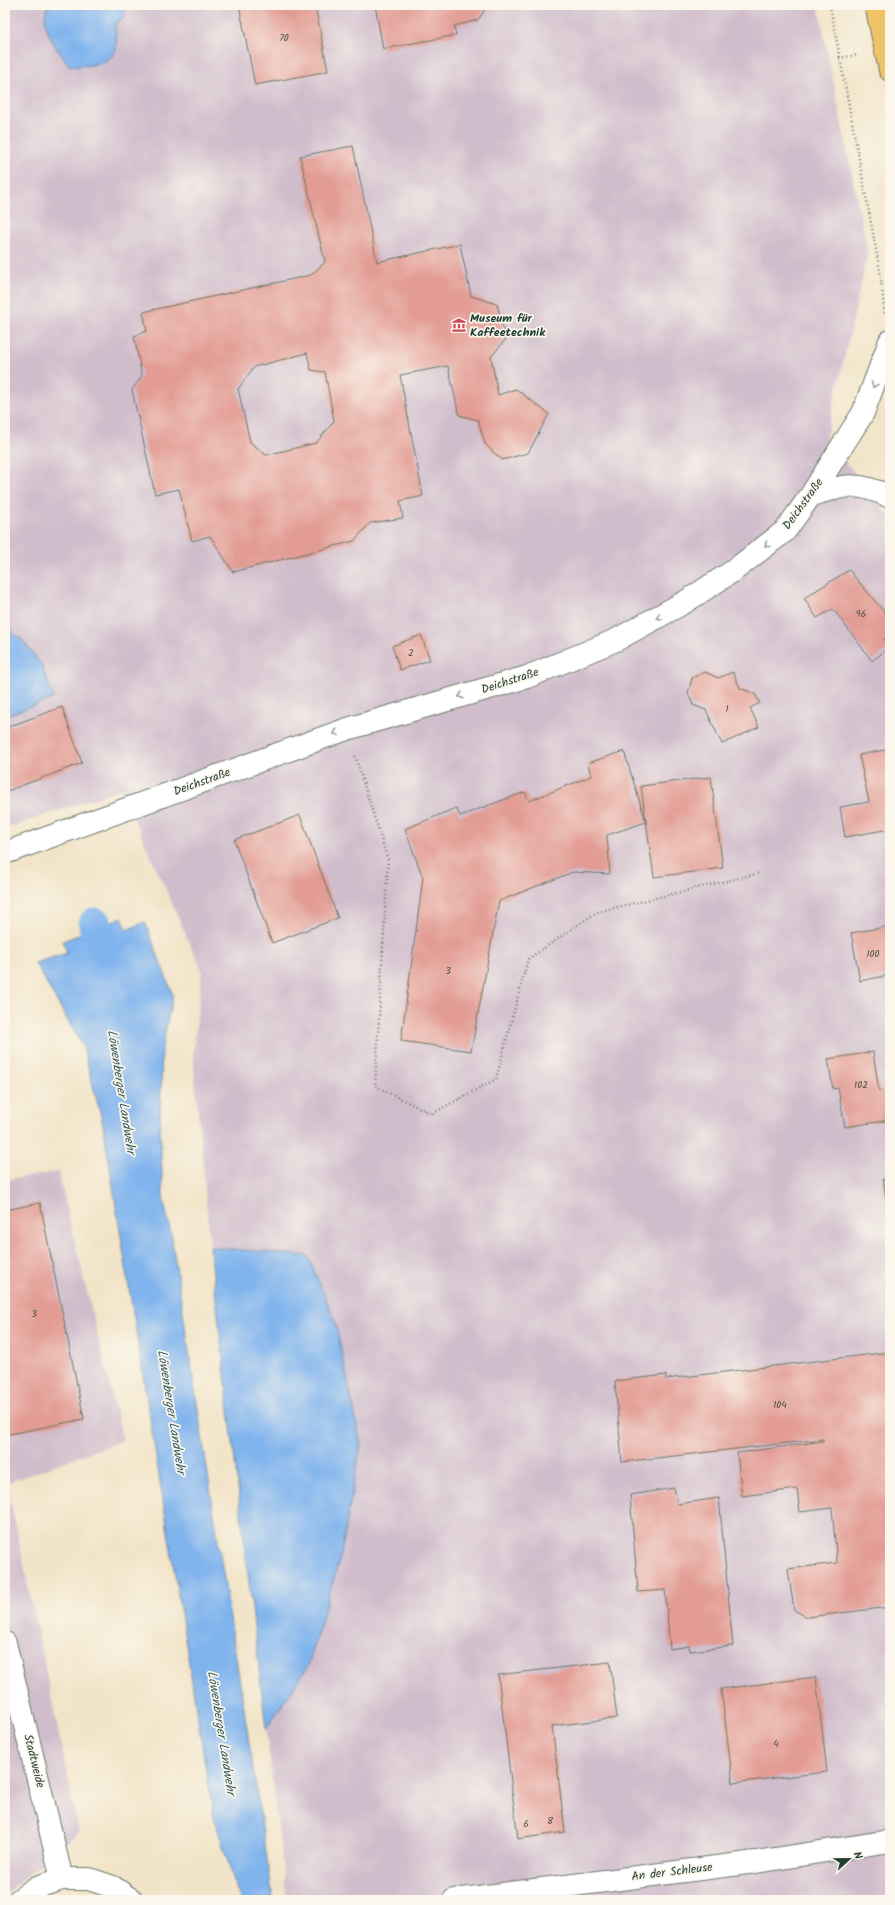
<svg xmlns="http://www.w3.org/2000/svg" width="895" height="1905" font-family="Kalam,sans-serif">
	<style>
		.industrial { fill: #d0bdcc }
		.water { fill: #80b4ed; stroke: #507890 }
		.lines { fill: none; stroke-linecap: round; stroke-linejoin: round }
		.canal { stroke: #80b4ed; stroke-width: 33 }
		.building { fill: #e29c94; fill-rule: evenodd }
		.minor-casing { stroke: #697768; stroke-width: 24 }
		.major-casing { stroke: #697768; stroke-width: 24 }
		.path { stroke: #697768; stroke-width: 2.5; stroke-dasharray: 1 3; stroke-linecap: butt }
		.minor { stroke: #fff; stroke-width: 22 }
		.major { stroke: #f1c369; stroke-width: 22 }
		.oneway { stroke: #8f9e9a }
		.labels { text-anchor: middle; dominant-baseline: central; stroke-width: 3.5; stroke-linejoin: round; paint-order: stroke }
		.number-label { font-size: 10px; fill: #50554c }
		.poi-label { font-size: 12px; font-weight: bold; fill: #1f3d34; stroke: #fbf7ec; text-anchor: start }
		.street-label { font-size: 12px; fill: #1f3d34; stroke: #fbf7ec }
		.water-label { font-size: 13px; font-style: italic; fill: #375b62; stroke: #fbf7ec }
	</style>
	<rect width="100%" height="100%" fill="#fbf7ec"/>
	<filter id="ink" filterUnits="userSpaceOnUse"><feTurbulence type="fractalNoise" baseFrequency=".025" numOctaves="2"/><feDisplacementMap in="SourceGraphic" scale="8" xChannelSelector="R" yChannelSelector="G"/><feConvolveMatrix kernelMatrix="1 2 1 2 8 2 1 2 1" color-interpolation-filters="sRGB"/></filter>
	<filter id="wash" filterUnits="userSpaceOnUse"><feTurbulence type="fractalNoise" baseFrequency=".012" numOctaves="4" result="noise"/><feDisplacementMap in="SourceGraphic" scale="16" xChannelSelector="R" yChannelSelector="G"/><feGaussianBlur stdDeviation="0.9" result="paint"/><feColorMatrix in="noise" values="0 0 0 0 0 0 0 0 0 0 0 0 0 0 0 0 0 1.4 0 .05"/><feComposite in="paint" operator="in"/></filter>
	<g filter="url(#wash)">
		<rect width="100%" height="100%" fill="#f2e4c8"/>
		<path class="industrial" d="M5,5H818L868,253L826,438L890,517V1900H285L286,1893L266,1729L308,1666L341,1554L361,1443L308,1256L210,1247L193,1054L202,971L121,789L5,829Z
			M58,1172L123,1440L7,1483L79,1832L5,1894V1180Z"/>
		<path class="water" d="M48,5H124L125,17L115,24C115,31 118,43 116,50C109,66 84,66 70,66C57,49 38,27 48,5Z
			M5,625L24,642L41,664L54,698L5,716Z
			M122,917L127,930L145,922L173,995L162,1047L160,1126L163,1197L171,1234L273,1898L240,1900L213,1814L103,1124L83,1047L35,963L67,953L63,941Z
			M210,1247L308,1256L335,1321L361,1444L341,1554L308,1666L266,1729Z"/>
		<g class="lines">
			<path class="canal" d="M95,924L103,973"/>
		</g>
		<g id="blocks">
			<path class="building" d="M239,5H315L328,71L255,85Z
				M375,5H488L478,20L454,26L456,35L383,49Z
				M353,146L377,262L460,244L471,296L497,304L506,339L491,357L498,395L516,389L549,414L528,453L502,460L485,444L478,420L459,415L448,366L400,375L423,496L400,501L403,518L370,523L354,541L233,572L210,536L192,541L179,489L155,494L132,390L142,376L134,336L147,331L143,312L311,275L325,262L300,156ZM307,353L311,370L325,372L334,421L316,443L266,455L250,442L238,389L254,367Z
				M849,570L890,619V634L884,639L890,647L872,661L833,609L817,618L804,598Z
				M421,635L430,660L400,670L392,646Z
				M705,672L718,678L733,672L740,688L755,694L760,703L750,708L759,727L722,744L706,710L693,705L688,693L692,678Z
				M62,707L82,763L7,791L5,785V728Z
				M890,749V829L845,837L840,807L869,802L859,755Z
				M624,751L646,822L607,835L610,874L573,872L499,901L471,1051L401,1041L423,878L405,829L456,808L460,816L525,792L529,801L591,776L588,763Z
				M711,777L723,868L654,877L641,786Z
				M300,815L338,918L272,943L234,840Z
				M890,926V975L860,981L851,933Z
				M873,1052L879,1091L890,1090V1120L845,1127L838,1088L833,1089L828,1059Z
				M890,1177V1217H889L883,1179Z
				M40,1203L84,1419L5,1435V1210Z
				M890,1352V1607L807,1617L794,1610L788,1569L837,1563L832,1508L800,1512L797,1489L742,1496L737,1453L823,1441V1439L622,1462L615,1381L666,1375V1379Z
				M674,1488L678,1504L719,1498L733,1646L690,1651L689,1646L670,1649L665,1590L638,1592L630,1495Z
				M610,1662L617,1718L552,1726L565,1832L518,1839L498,1675Z
				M816,1677L827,1772L733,1783L721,1689Z"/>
		</g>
	</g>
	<g filter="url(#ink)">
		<use href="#blocks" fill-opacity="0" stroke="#697768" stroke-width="1"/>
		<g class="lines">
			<defs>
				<path id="minor" d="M811,495C844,485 858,481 890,497
					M5,853L347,729L527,677L616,640L685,602L733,571L785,531L811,495L863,413L890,341
					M5,1643L62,1879
					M19,1900L37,1887L62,1879H89L113,1887L132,1900
					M454,1900L756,1862L890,1841"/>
				<path id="major" d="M876,5L890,70"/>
			</defs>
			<use href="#minor" class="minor-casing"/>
			<use href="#major" class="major-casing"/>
			<path class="path" d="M830,5L880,271L885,315
				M839,58L858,55
				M355,756L388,860L375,1086L432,1114L496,1079L528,959L597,912L760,873"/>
			<use href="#minor" class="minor"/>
			<use href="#major" class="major"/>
		</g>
		<defs><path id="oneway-chevron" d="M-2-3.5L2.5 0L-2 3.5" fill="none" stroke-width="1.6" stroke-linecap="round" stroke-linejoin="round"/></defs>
		<g class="oneway">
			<use href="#oneway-chevron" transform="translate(874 385) rotate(111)"/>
			<use href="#oneway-chevron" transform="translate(767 545) rotate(142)"/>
			<use href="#oneway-chevron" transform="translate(659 617) rotate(152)"/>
			<use href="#oneway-chevron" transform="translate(461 696) rotate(164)"/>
			<use href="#oneway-chevron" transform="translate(336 733) rotate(160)"/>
		</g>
	</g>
	<defs>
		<symbol id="museum-bare" viewBox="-9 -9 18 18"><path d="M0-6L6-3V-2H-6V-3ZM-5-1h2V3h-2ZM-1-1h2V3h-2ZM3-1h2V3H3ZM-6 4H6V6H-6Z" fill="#d1495b" stroke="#fbf7ec" stroke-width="2.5" paint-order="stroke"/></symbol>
	</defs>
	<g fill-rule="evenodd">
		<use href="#museum-bare" x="449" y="315" width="20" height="20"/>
	</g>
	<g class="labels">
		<g class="number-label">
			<text x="284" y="38">70</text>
			<text x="861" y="614">96</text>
			<text x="411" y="653">2</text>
			<text x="727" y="709">1</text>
			<text x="873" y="954">100</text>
			<text x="448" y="971">3</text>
			<text x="861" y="1085">102</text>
			<text x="34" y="1314">3</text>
			<text x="780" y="1405">104</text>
			<text x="776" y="1744">4</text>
			<text x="550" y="1821">8</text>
			<text x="526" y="1824">6</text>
		</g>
		<g class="poi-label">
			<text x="470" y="318">Museum für<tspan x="470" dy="14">Kaffeetechnik</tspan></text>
		</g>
		<g class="street-label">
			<text transform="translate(803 504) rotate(-54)">Deichstraße</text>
			<text transform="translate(510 681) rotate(-18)">Deichstraße</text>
			<text transform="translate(202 782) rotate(-20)">Deichstraße</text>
			<text transform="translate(34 1761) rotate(76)">Stadtweide</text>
			<text transform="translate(672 1872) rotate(-7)">An der Schleuse</text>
		</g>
		<g class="water-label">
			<text transform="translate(121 1092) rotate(81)">Löwenberger Landwehr</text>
			<text transform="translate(171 1412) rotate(81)">Löwenberger Landwehr</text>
			<text transform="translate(221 1733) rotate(81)">Löwenberger Landwehr</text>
		</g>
	</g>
	<rect width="895" height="1905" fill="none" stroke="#fbf7ec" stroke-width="20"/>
	<g transform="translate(849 1859) rotate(68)" stroke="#fbf7ec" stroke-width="3" paint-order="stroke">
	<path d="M0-3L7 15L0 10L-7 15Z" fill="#1f3d34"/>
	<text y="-6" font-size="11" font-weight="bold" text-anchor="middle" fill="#1f3d34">N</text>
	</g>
</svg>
